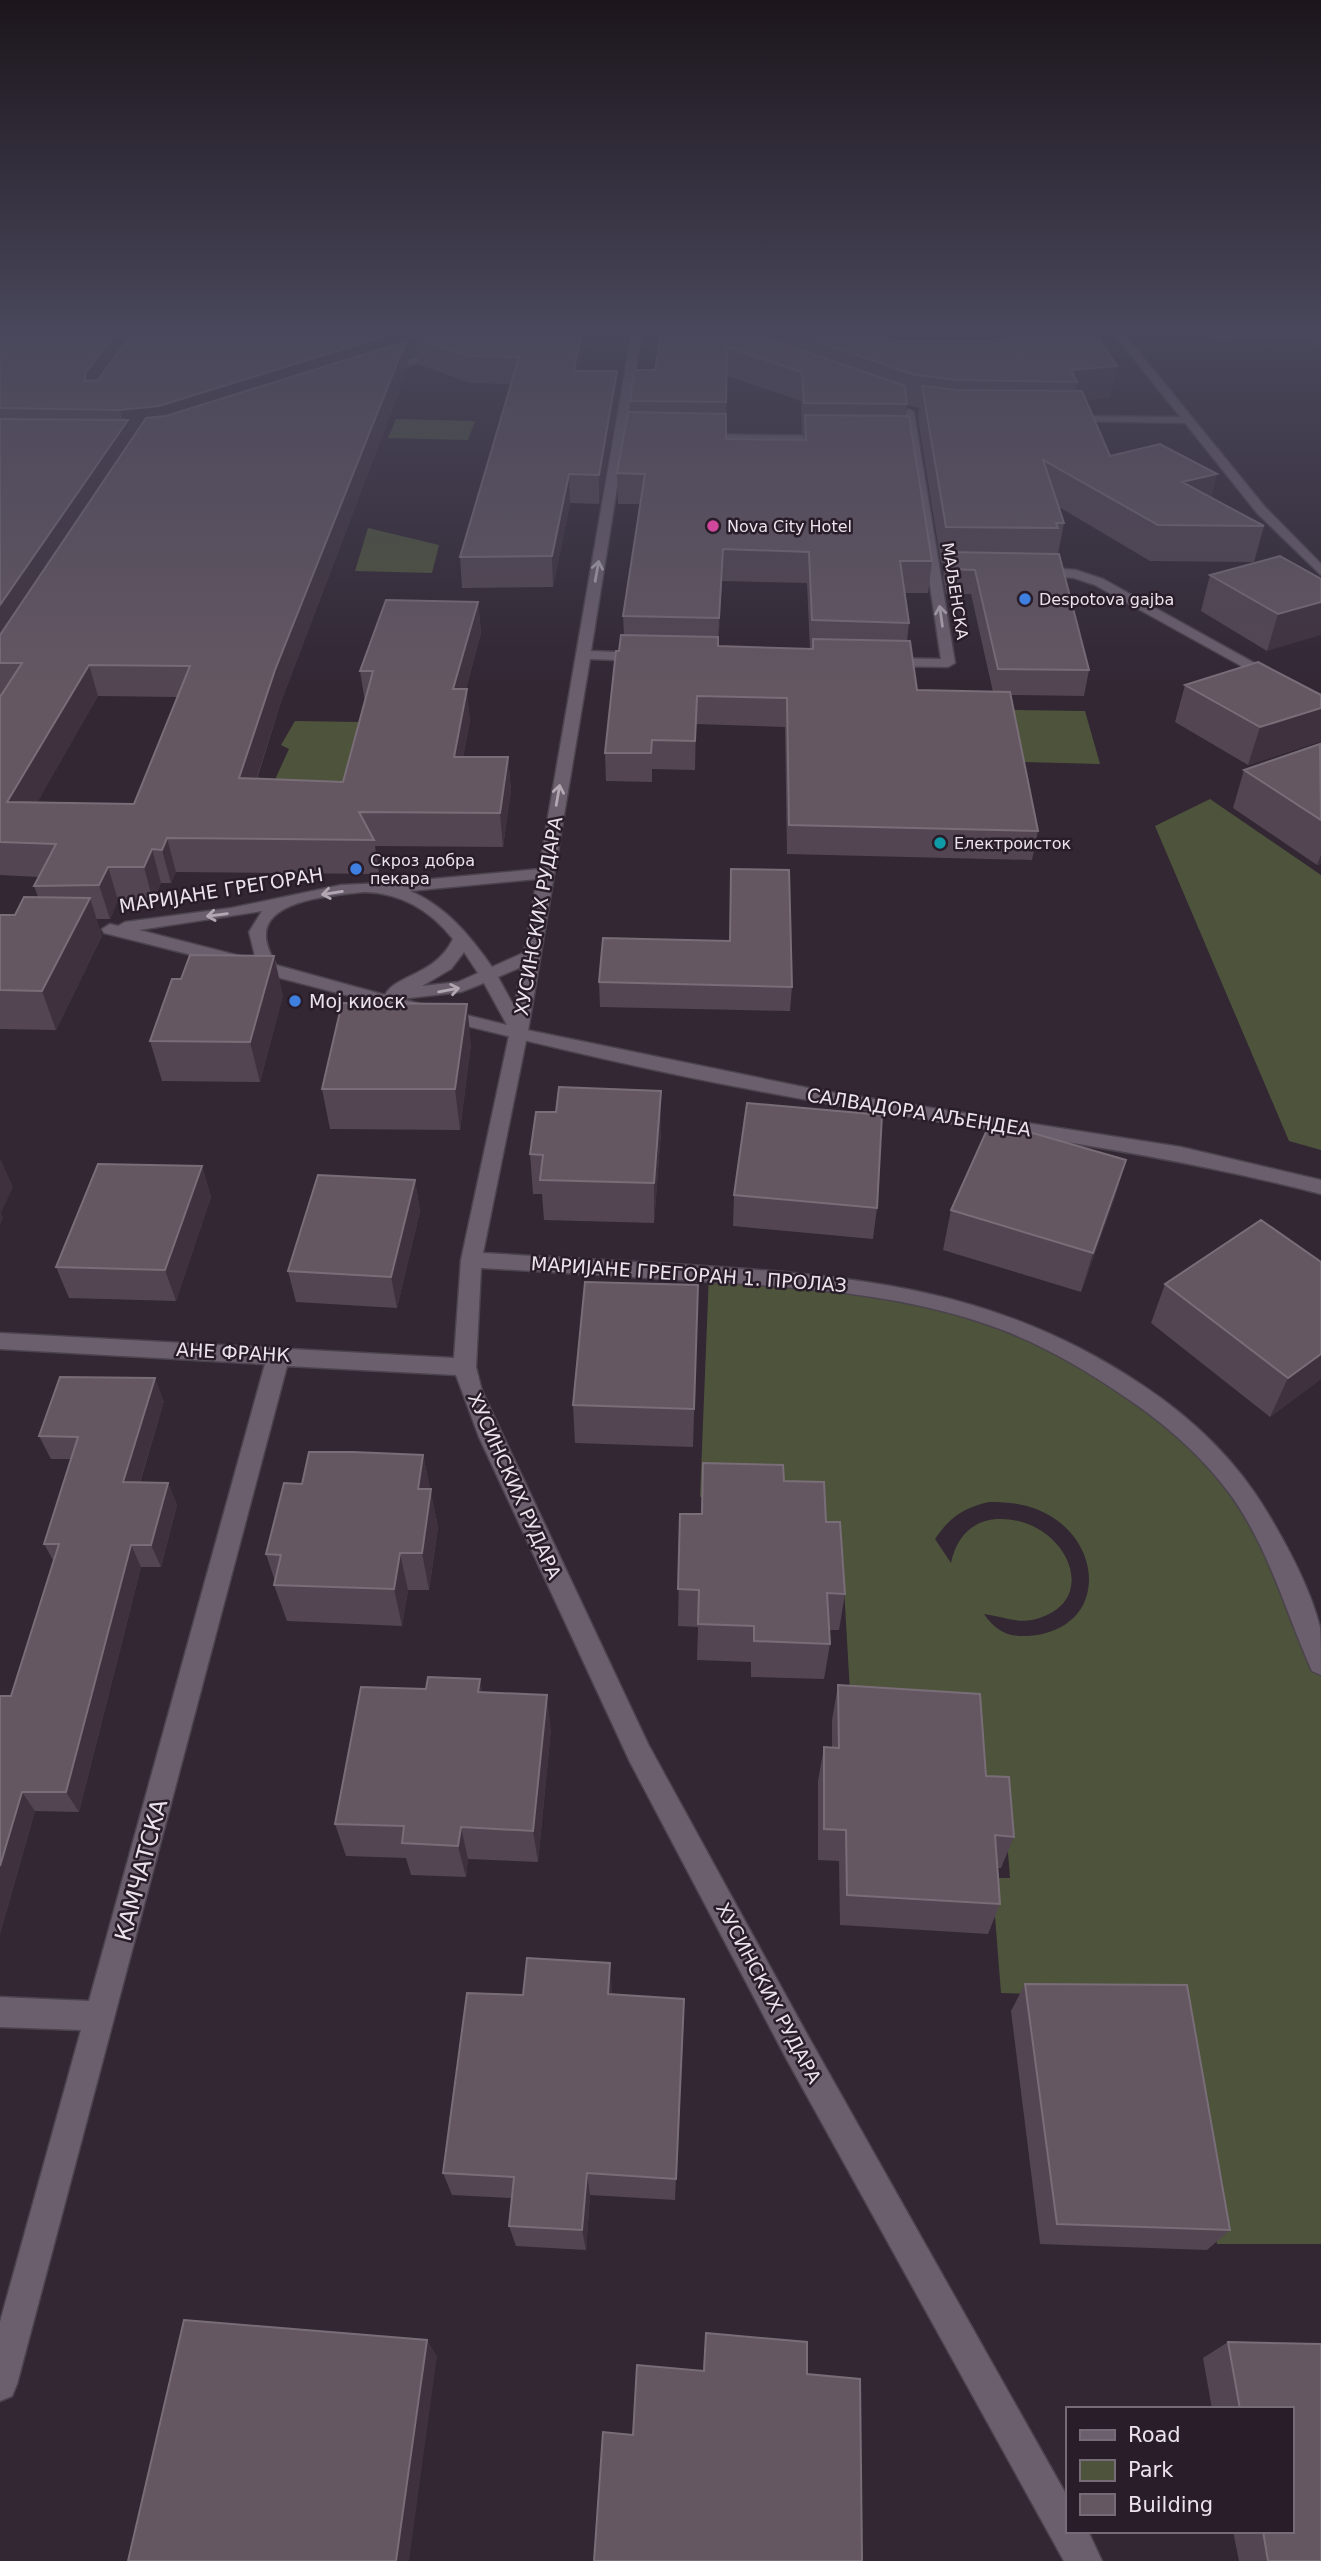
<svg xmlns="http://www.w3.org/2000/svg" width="1321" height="2561" font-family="'DejaVu Sans',sans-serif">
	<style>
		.green { fill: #4d543b; fill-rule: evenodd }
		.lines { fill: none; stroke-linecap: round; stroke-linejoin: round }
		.street-casing { stroke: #4b434d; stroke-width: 3 }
		.secondary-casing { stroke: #4b434d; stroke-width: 3 }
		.street { fill: #6b5f6d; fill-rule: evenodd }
		.secondary { fill: #6b5f6d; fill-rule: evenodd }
		.wall { fill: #534652; fill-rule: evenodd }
		.shaded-wall { fill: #3f323e }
		.building { fill: #645762; stroke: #796d78; stroke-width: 2; fill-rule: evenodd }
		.oneway { stroke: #b1a8b2 }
		.hotel-dot { fill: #d1479c; stroke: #281d29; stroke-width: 2.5 }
		.shop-dot { fill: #3f7fe0; stroke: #281d29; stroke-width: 2.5 }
		.culture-dot { fill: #0f9aa8; stroke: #281d29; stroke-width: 2.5 }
		.labels { text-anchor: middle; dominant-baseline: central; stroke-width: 5; stroke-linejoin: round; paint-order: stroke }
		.far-poi-label { font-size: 16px; fill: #eae3eb; stroke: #281d29; text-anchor: start }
		.far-street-label { font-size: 16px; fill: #eae3eb; stroke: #281d29 }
		.street-label { font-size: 19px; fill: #eae3eb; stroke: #281d29 }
		.poi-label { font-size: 19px; fill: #eae3eb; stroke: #281d29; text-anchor: start }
		.near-street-label { font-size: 23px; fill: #eae3eb; stroke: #281d29 }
	</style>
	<rect width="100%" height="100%" fill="#322733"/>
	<path class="green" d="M396,419L475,421L468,440L388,438Z
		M368,528L439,545L432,573L355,571Z
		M1012,710L1085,711L1100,764L1024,762Z
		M295,721L360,722L384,790L267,797L289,749L281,745Z
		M1210,799L1321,875V1150L1289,1141L1155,826Z
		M709,1274L789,1278L1017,1325L1208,1452L1292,1586L1321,1663V2244H1217L1173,1998L1001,1993L992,1878H1010L1004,1801L851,1709L842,1554L827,1553L826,1515L786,1513V1499L700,1497ZM989,1502C1006,1502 1021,1503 1036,1509C1105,1535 1111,1630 1028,1636C1007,1637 996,1631 984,1614C1000,1616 1016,1623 1032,1620C1106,1604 1066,1516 997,1519C970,1521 956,1539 951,1563L935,1539C950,1517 963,1508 989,1502Z"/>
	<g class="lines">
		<defs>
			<path id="street" d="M632,330H642L591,651L643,653L650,657L643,661L590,659L528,1031L483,1253C551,1257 620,1261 689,1265C857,1276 998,1288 1142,1385C1192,1418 1236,1460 1267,1512C1288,1547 1310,1588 1320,1627C1321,1641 1321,1660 1321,1675L1312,1671C1285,1611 1269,1548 1230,1494C1202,1456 1164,1423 1125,1397C1080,1366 1033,1339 980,1322C889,1292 792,1287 698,1281C625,1277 553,1272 481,1268L476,1367L482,1391L648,1744L808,2036L1067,2496V2531H1088L1102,2561H1064L786,2058L630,1762L479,1437L456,1375L287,1366L17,2384L12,2396L0,2401V2322L81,2030L0,2027V1997L89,2001L265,1364L0,1349V1333L454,1358L461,1260L510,1031L537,879L389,893L381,888L389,883L539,869Z
				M439,350L448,352L384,374L375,372Z
				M909,409L914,412L955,663L948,667L885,666L878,662L885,658L941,659L904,412Z
				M1068,416L1188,417L1193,420L1188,423L1064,421V417Z
				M698,434L830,436L835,439L830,442L694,439L693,437Z
				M1038,567L1076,570L1103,579L1321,700V710L1095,585L1074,578L1034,574V568Z"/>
			<path id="secondary" d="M1111,330H1121L1265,507L1321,564V575L1257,513Z
				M384,883C434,893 464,927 492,967L523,953H535L538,957L535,961L498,977L527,1030L823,1091L1181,1147L1321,1180V1194C1133,1145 939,1126 749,1089C531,1048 319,986 104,933L102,929L110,924L118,926L125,922L231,908L341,885ZM364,892C401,893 430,910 453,939C435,976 396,974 385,995L276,965C272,956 265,945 266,934C267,899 337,895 364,892ZM262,911L249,932L256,960L139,930ZM464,952L478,973L458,982L422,986L451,969ZM484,983L507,1025L401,999L461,992Z"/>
		</defs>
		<use href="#street" class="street-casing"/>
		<use href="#secondary" class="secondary-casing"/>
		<use href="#street" class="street"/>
		<use href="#secondary" class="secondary"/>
	</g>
	<path class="wall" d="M0,330H587L580,371H617L618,399L599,504L570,503L553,587L462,588L460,557L511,384L470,383L418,364L417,354L407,357L408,368L281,702L257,779L343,782L365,702L360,671L478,602L481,633L466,689L470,721L463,757H508L511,790L503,847L375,846L379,874L176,872L171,883H161L153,901L118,900L110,919H96L102,936L56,1030L0,1029V915H15L38,897L34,886L39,877L0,875V697L1,695H0ZM98,696L177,697L134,804L37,802Z
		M662,330H888L890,341H998L993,330H1093L1110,397L1085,400L1110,456L1211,498L1264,526L1254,562L1150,561L1059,507L1064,523L1058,554L1089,670L1084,696L1011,695L1038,831L1032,860L787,854L785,727L696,724L695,770L652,769V782L606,781L605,753L619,651L624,635L623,616L640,504H618L617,473L630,412V401L655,370ZM727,376L801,401L802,433H803V440L726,439ZM907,405L919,408L918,419L941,563H945L943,577L946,594H971L993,692L917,690L907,641L909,623L905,593H928L932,561L906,416ZM722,581L807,583L810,649L718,646Z
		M1203,330H1321V347H1317L1308,339L1214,342Z
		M1210,575L1321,579L1267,651L1201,611Z
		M1185,685L1321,695V741L1248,765L1175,722Z
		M1321,744V864L1317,865L1233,808L1244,770Z
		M731,869L792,987L790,1011L600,1007L599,982L730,941Z
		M181,979L283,995L260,1082L162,1081L150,1041Z
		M471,1044L460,1130L330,1129L322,1089Z
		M556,1112L661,1131L654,1223L544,1220L542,1194H533L530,1154Z
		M1126,1160L1114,1200L1081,1292L943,1250L951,1210Z
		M202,1166L211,1197L176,1301L69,1298L56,1267Z
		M415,1180L420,1211L397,1308L296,1302L288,1271Z
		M734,1195L877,1208L873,1239L733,1226Z
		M1321,1262V1379L1270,1417L1151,1323L1165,1284Z
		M698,1285L693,1447L575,1443L573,1405Z
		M164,1401L140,1483H168L177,1505L161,1567H141L79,1812L35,1811L0,1934L11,1696L54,1562L44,1544L71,1459H51L39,1436Z
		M423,1455L438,1527L429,1590H408L402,1626L287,1621L274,1585L275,1581L266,1554L302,1484Z
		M703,1463L784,1481L826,1522L845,1594L839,1630H829L830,1644L824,1679L751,1677V1662L697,1660L698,1627L678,1626L680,1514H701Z
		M480,1679L482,1692L551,1729L538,1862L468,1859L466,1877L411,1875L406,1858L346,1856L335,1824L426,1689Z
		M838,1685L986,1776L1014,1837L1001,1868H997L1000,1904L988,1934L840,1925L839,1861L818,1860V1781L824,1747L832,1748V1720Z
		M1025,1984L1230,2230L1207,2250L1040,2244L1011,2011Z
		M612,1994L684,1999L675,2200L590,2195L586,2250L516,2246L509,2226L512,2198L452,2195L443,2173L523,1995Z
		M706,2333L807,2374L862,2561L633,2435L703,2370Z
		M1228,2342L1321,2344V2561H1239L1233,2531H1291V2409H1212L1203,2358Z"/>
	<path class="shaded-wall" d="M119,330H145L92,408L85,381V373Z
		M405,330H491L415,338L417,354L407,357L408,368L281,702L246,811L165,433L132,437L134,448L0,651V605L124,425L120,410Z
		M582,330H587L575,398L574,371Z
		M1117,366L1110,397L1073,401L1077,382L1071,370Z
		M617,371L618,399L599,504V475Z
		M569,474L570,503L553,587L552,556Z
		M1217,474L1209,509L1182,482Z
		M723,549L722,581L718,651L719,618Z
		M478,602L481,633L457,721L453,689Z
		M1321,602V635L1267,651L1278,614Z
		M89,665L98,696L19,835L7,802Z
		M467,689L470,721L457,790L454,757Z
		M1321,708V741L1248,765L1260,727Z
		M508,757L511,790L503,847L500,813Z
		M167,838L176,872L171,883L162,850Z
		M152,849L161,883L153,901L144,867Z
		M1321,855V864L1317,865Z
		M108,867L118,900L110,919L99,885Z
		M90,898L102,936L56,1030L42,991Z
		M274,956L283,995L260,1082L250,1042Z
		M467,1004L471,1044L460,1130L455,1089Z
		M661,1091V1131L654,1223V1183Z
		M0,1158L13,1187L1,1213L3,1218L0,1225Z
		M1126,1160L1114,1200L1081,1292L1093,1253Z
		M202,1166L211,1197L176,1301L165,1270Z
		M415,1180L420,1211L397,1308L391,1277Z
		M1321,1354V1379L1270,1417L1288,1378Z
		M155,1378L164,1401L133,1505L123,1482Z
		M423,1455L438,1527L429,1590L422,1553L418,1489Z
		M168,1483L177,1505L161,1567L151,1545Z
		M131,1545L141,1567L79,1812L66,1792Z
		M400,1553L408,1590L402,1626L394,1589Z
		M480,1679L486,1714L478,1692Z
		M547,1695L551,1729L538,1862L533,1831Z
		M22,1792L35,1811L0,1934V1866Z
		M461,1827L468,1859L466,1877L458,1846Z
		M610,1963L612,1992L610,2021L608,1994Z
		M587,2173L590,2195L586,2250L582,2230Z
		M427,2340L437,2356L409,2561H396Z"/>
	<path class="building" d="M0,330H119L85,373V381L98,380L135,330H405L159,406L120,410L0,408Z
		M440,330H582L574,371H617L599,475L569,474L552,556L460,557L519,357L468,356L415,338Z
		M662,330H743L905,386L907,404L804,403L802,372L727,347L726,402L630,401L634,370H655Z
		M783,330H888L890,341H1016L1011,330H1093L1117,366L1071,370L1077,382L957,380L915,375Z
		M406,341L275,670L239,778L343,782L373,671H360L386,600L478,602L453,689H467L454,757H508L500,813L359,812L374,840L167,838L162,850L152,849L144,867H108L99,885L34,886L56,844L0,842V697L22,663H0V635L146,418L166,416ZM89,665L190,666L134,804L7,802Z
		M922,386L957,390L1082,391L1110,456L1160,444L1217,474L1182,482L1264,526L1158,525L1043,460L1064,523H1056L1058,528L946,527Z
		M628,412L726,414V439L806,440L805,415L909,416L932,561H900L909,623L812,620L809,552L723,549L719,618L623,616L645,474L617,473Z
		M0,419L128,420L0,605Z
		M946,552L1059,554L1089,670L998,669L975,570L949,569Z
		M1280,556L1321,579V602L1278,614L1210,575Z
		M621,635L718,637V646L813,649V639L910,641L917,690L1010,692L1038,831L789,825L787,698L697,696L695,741L652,740L651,753H605L616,651H619Z
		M1258,662L1321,695V708L1260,727L1185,685Z
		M1320,744L1321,820L1244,770Z
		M731,869L789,870L792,987L599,982L603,938L730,941Z
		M24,897L90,898L42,991L0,990V915H15Z
		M190,955L274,956L250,1042L150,1041L172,979H181Z
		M342,1003L467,1004L455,1089H322Z
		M559,1087L661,1091L654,1183L540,1180L543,1155L530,1154L536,1112H556Z
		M747,1103L882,1115L877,1208L734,1195Z
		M991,1121L1126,1160L1093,1253L951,1210Z
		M98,1164L202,1166L165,1270L56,1267Z
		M318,1175L415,1180L391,1277L288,1271Z
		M1261,1220L1321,1262V1354L1288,1378L1165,1284Z
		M585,1282L698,1285L694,1409L573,1405Z
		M60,1377L155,1378L123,1482L168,1483L151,1545H131L66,1792H22L0,1866V1696H11L59,1544H44L78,1437L39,1436Z
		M309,1452H353L423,1455L418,1489H431L422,1553H400L394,1589L274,1585L281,1555L266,1554L284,1483L302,1484Z
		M703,1463L783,1465L784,1481L824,1482L826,1522H840L845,1594L827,1593L830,1644L754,1641V1626L698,1624L699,1590L678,1589L680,1514H702Z
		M428,1677L480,1679L478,1692L547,1695L533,1831L461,1827L458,1846L402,1843L404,1826L335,1824L361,1687L426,1689Z
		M838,1685L980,1694L986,1776L1009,1777L1014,1837L995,1835L1000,1904L847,1895L846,1830L824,1829V1747L839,1748Z
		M527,1958L610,1963L608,1994L684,1999L676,2179L587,2173L582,2230L509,2226L514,2177L443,2173L467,1993L523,1995Z
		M1025,1984L1187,1985L1230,2230L1057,2224Z
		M184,2320L427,2340L396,2561H128Z
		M706,2333L807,2342V2374L860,2379L862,2561H594L603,2432L633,2435L637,2365L704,2371Z
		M1228,2342L1321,2344V2561H1268L1263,2531H1291V2409H1240Z"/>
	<defs><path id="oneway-shaft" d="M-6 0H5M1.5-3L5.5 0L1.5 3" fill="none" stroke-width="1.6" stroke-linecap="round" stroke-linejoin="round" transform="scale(1.75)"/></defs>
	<g class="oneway">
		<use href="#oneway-shaft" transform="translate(597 571) rotate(-80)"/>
		<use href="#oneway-shaft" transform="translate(941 616) rotate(-98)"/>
		<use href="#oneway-shaft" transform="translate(558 795) rotate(-80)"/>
		<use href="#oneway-shaft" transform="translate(332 893) rotate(171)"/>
		<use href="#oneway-shaft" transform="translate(217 915) rotate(172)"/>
		<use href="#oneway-shaft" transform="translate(449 990) rotate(-10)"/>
	</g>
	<linearGradient id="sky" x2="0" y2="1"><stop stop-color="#1c151c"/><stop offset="0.48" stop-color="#49475b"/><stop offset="1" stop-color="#49475b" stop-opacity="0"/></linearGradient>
	<rect width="1321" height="689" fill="url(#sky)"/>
	<circle class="hotel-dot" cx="713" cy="526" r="7"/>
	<g class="shop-dot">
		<circle cx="1025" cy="599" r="7"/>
		<circle cx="356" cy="869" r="7"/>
		<circle cx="295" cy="1001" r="7"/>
	</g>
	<circle class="culture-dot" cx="940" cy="843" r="7"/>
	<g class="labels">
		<g class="far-poi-label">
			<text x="727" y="526">Nova City Hotel</text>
			<text x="1039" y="599">Despotova gajba</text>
			<text x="954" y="843">Електроисток</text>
			<text x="370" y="860">Скроз добра<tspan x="370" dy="18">пекара</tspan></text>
		</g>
		<g class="far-street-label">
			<text transform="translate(955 591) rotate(81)">МАЉЕНСКА</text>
		</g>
		<g class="street-label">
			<text transform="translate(221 890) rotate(-9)">МАРИЈАНЕ ГРЕГОРАН</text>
			<text transform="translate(538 916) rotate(-80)">ХУСИНСКИХ РУДАРА</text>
			<text transform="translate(919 1112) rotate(9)">САЛВАДОРА АЉЕНДЕА</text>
			<text transform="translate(689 1274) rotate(4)">МАРИЈАНЕ ГРЕГОРАН 1. ПРОЛАЗ</text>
			<text transform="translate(233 1352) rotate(3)">АНЕ ФРАНК</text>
			<text transform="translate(515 1486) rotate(66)">ХУСИНСКИХ РУДАРА</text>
			<text transform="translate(769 1993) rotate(62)">ХУСИНСКИХ РУДАРА</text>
		</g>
		<g class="poi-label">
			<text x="309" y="1001">Мој киоск</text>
		</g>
		<g class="near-street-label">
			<text transform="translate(141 1870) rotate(-75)">КАМЧАТСКА</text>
		</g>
	</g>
	<rect x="1066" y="2407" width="228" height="126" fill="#281d29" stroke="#766c77" stroke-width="2"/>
	<rect x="1080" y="2430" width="35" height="10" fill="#6b5f6d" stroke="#766c77" stroke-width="2"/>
	<text x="1128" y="2442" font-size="21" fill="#eae3eb">Road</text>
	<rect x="1080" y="2460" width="35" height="21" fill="#4d543b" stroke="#766c77" stroke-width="2"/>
	<text x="1128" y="2477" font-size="21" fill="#eae3eb">Park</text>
	<rect x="1080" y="2494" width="35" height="21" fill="#645762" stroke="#766c77" stroke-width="2"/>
	<text x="1128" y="2512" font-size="21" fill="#eae3eb">Building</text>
</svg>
